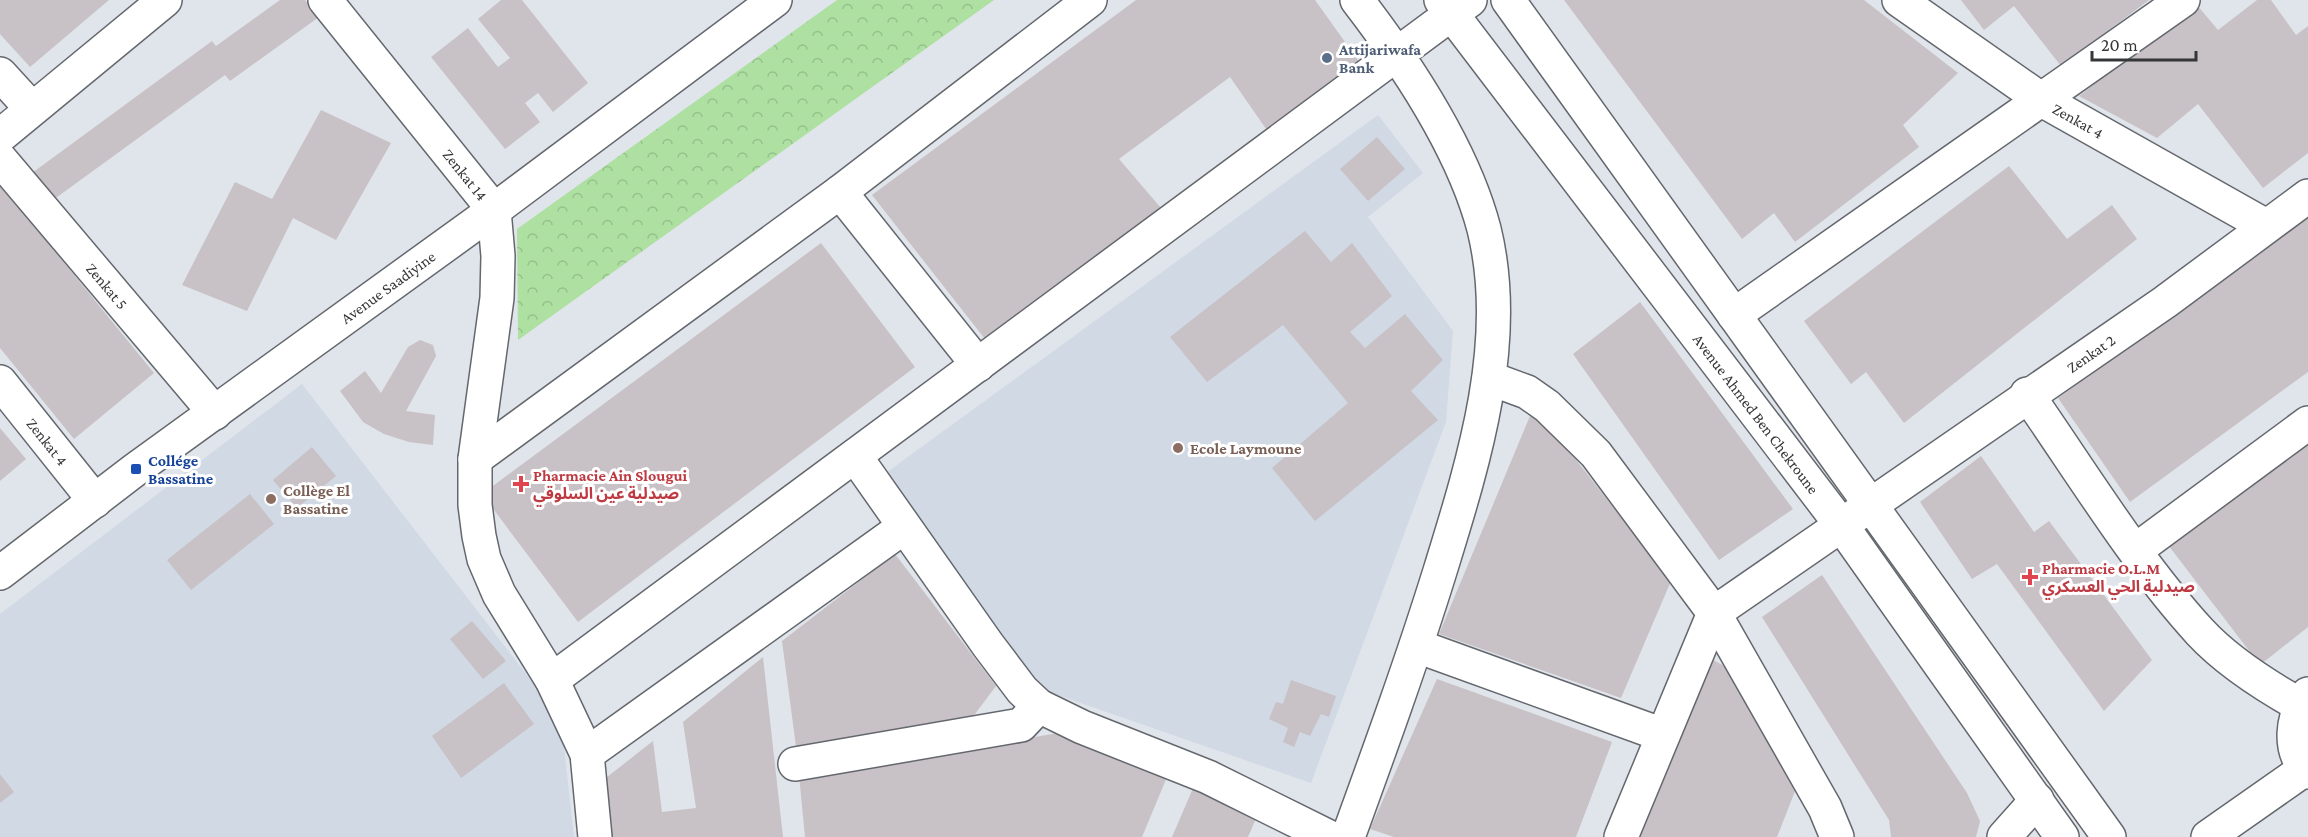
<svg xmlns="http://www.w3.org/2000/svg" width="2308" height="837" font-family="'Crimson Pro','Noto Sans Arabic',serif">
	<style>
		.built { fill: #d0d9e4 }
		.park { fill: url(#park-crowns) }
		.building { fill: #c8c1c5 }
		.lines { fill: none; stroke-linecap: round; stroke-linejoin: round }
		.minor-casing { stroke: #64686e; stroke-width: 36 }
		.secondary-casing { stroke: #64686e; stroke-width: 36 }
		.minor { stroke: #fff; stroke-width: 33 }
		.secondary { stroke: #fff; stroke-width: 33 }
		.service-dot { fill: #5c6f8a; stroke: #fff; stroke-width: 2 }
		.education-dot { fill: #8d6e63; stroke: #fff; stroke-width: 2 }
		.transit-dot { fill: #1a4fb4; stroke: #fff; stroke-width: 2 }
		.health-dot { fill: #e0444e; stroke: #fff; stroke-width: 2 }
		.labels { text-anchor: middle; dominant-baseline: central; stroke-width: 6; stroke-linejoin: round; paint-order: stroke }
		.service-label { font-size: 16px; font-weight: bold; fill: #4e5e75; stroke: #fff; text-anchor: start }
		.street-label { font-size: 16px; fill: #343638; stroke: #fff }
		.education-label { font-size: 16px; font-weight: bold; fill: #785e54; stroke: #fff; text-anchor: start }
		.transit-label { font-size: 16px; font-weight: bold; fill: #164399; stroke: #fff; text-anchor: start }
		.health-label { font-size: 16px; font-weight: bold; fill: #be3a42; stroke: #fff; text-anchor: start }
	</style>
	<defs>
		<pattern id="park-crowns" width="20" height="18" patternUnits="userSpaceOnUse" patternTransform="scale(1.5)"><rect width="20" height="18" fill="#ade0a1"/><path d="M2 6a3 3 0 1 1 6 0M12 15a3 3 0 1 1 6 0" fill="none" stroke="#95c18b"/></pattern>
	</defs>
	<rect width="100%" height="100%" fill="#e0e5eb"/>
	<path class="built" d="M1378,115L1423,173L1368,217L1453,331L1446,422L1311,783L1029,685L883,475Z
		M302,384L561,719L574,837H0V614Z"/>
	<path class="park" d="M837,0H994L518,340L517,229Z"/>
	<path class="building" d="M0,0H109L30,67L0,34Z
		M280,0H305L319,17L230,81L225,75L53,200L32,173L212,41L216,46Z
		M501,0H522L588,83L553,112L538,93L525,103L540,122L505,149L431,57L468,28L498,67L510,58L478,19Z
		M1136,0H1315L1365,70L1273,139L1230,77L1119,159L1161,208L985,339L872,195Z
		M1564,0H1864L1958,73L1903,125L1919,147L1795,242L1774,213L1742,239Z
		M1961,0H2149L2061,66L2014,6L1984,30Z
		M2257,0H2271L2296,35L2308,26V153L2263,188L2198,104L2157,138L2079,96L2197,5L2218,30Z
		M321,110L391,143L336,240L293,218L247,311L182,285L235,182L272,199Z
		M1377,137L1405,169L1368,201L1340,169Z
		M2009,166L2067,239L2112,205L2137,239L1904,423L1866,372L1851,384L1804,321Z
		M0,184L154,373L74,439L0,348Z
		M2308,218V372L2130,502L2058,398Z
		M1305,231L1331,262L1352,243L1392,296L1350,332L1365,348L1405,314L1443,360L1411,391L1438,420L1315,521L1272,468L1348,403L1283,325L1207,382L1170,337Z
		M821,243L915,367L578,622L482,494Z
		M1640,302L1793,509L1719,560L1573,354Z
		M420,340L433,345L436,356L406,411L435,415L433,445L409,442L384,434L363,422L340,391L365,371L381,393L408,347Z
		M1530,416L1548,424L1671,581L1621,698L1439,634Z
		M0,428L26,459L0,481Z
		M2308,436V627L2260,665L2165,541Z
		M312,447L336,476L297,508L273,480Z
		M1981,456L2034,532L2049,521L2152,660L2104,711L1997,564L1972,579L1920,502Z
		M250,494L274,524L191,590L167,560Z
		M895,554L996,686L975,714L947,728L797,754L782,641Z
		M1822,575L1967,793L1980,821L1976,837H1891L1889,820L1762,617Z
		M472,621L506,661L483,679L450,639Z
		M763,657L783,837H610L602,781L653,741L662,812L696,808L683,722Z
		M1713,660L1734,671L1797,786L1777,837H1637Z
		M1437,679L1612,742L1576,837H1394L1370,829Z
		M1291,680L1336,696L1329,717L1321,714L1310,736L1300,732L1294,747L1283,742L1288,728L1269,719L1276,702L1283,704Z
		M504,683L534,724L461,778L432,736Z
		M1059,733L1167,777L1142,837H805L799,775Z
		M0,774L14,792L0,803Z
		M1194,786L1258,814L1248,837H1172Z"/>
	<g class="lines">
		<defs>
			<g id="minor">
				<path id="s1" d="M325,0L494,210L498,256L497,298L475,459V505L479,536L484,559L499,594L552,680L587,754L595,837"/>
				<path id="s2" d="M1441,0L1842,526L2062,837"/>
				<path d="M1508,0L2109,837"/>
				<path id="s3" d="M1899,0L2042,100L2266,226"/>
				<path d="M0,74L32,109"/>
				<path d="M0,136L165,0"/>
				<path id="s4" d="M0,159L215,413"/>
				<path d="M840,192L978,365"/>
				<path d="M1734,315L2183,0"/>
				<path d="M1489,378L1527,392L1547,406L1596,454L1714,613L1825,808L1837,837"/>
				<path id="s5" d="M0,382L95,501"/>
				<path d="M2027,394C2082,473 2136,562 2200,632C2227,661 2266,686 2300,705"/>
				<path d="M855,456L988,645L1022,690L1039,706L1082,727L1208,777L1329,837"/>
				<path d="M475,459L840,192L1090,0"/>
				<path d="M2136,550L2308,423"/>
				<path d="M1417,646L1663,735"/>
				<path d="M552,680L1470,0"/>
				<path d="M2308,694C2292,717 2287,749 2308,772"/>
				<path d="M587,754L904,527"/>
				<path d="M795,764L1021,725L1039,706"/>
				<path d="M1348,837C1380,749 1412,661 1440,571C1473,464 1512,342 1484,229C1463,149 1407,65 1357,0"/>
				<path id="s6" d="M1621,837L1714,613L2165,302L2308,196"/>
				<path d="M2004,837L2037,800"/>
				<path d="M2208,837L2305,769"/>
			</g>
			<g id="secondary">
				<path id="s7" d="M0,573L136,469L494,210L775,0"/>
			</g>
		</defs>
		<use href="#minor" class="minor-casing"/>
		<use href="#secondary" class="secondary-casing"/>
		<use href="#minor" class="minor"/>
		<use href="#secondary" class="secondary"/>
	</g>
	<circle class="service-dot" cx="1327" cy="58" r="6"/>
	<g class="education-dot">
		<circle cx="1178" cy="448" r="6"/>
		<circle cx="271" cy="499" r="6"/>
	</g>
	<rect class="transit-dot" x="130" y="463" width="12" height="12" rx="3"/>
	<g class="health-dot">
		<path d="M518 475h6v6h6v6h-6v6h-6v-6h-6v-6h6z"/>
		<path d="M2027 568h6v6h6v6h-6v6h-6v-6h-6v-6h6z"/>
	</g>
	<g class="labels">
		<g class="service-label">
			<text x="1339" y="49">Attijariwafa<tspan x="1339" dy="18">Bank</tspan></text>
		</g>
		<g class="street-label">
			<text stroke="none"><textPath href="#s3" startOffset="216">Zenkat 4</textPath></text>
			<text stroke="none"><textPath href="#s1" startOffset="224">Zenkat 14</textPath></text>
			<text stroke="none"><textPath href="#s4" startOffset="166">Zenkat 5</textPath></text>
			<text stroke="none"><textPath href="#s7" startOffset="482">Avenue Saadiyine</textPath></text>
			<text stroke="none"><textPath href="#s6" startOffset="700">Zenkat 2</textPath></text>
			<text stroke="none"><textPath href="#s2" startOffset="520">Avenue Ahmed Ben Chekroune</textPath></text>
			<text stroke="none"><textPath href="#s5" startOffset="76">Zenkat 4</textPath></text>
		</g>
		<g class="education-label">
			<text x="1190" y="448">Ecole Laymoune</text>
			<text x="283" y="490">Collège El<tspan x="283" dy="18">Bassatine</tspan></text>
		</g>
		<g class="transit-label">
			<text x="148" y="460">Collége<tspan x="148" dy="18">Bassatine</tspan></text>
		</g>
		<g class="health-label">
			<text x="533" y="475">Pharmacie Ain Slougui<tspan x="533" dy="18">صيدلية عين السلوقي</tspan></text>
			<text x="2042" y="568">Pharmacie O.L.M<tspan x="2042" dy="18">صيدلية الحي العسكري</tspan></text>
		</g>
	</g>
	<path d="M2092 51v9h104v-9" fill="none" stroke="#343638" stroke-width="3"/>
	<text x="2101" y="51" font-size="18" fill="#343638" stroke="#ffffff" stroke-width="4.5" paint-order="stroke">20 m</text>
</svg>
